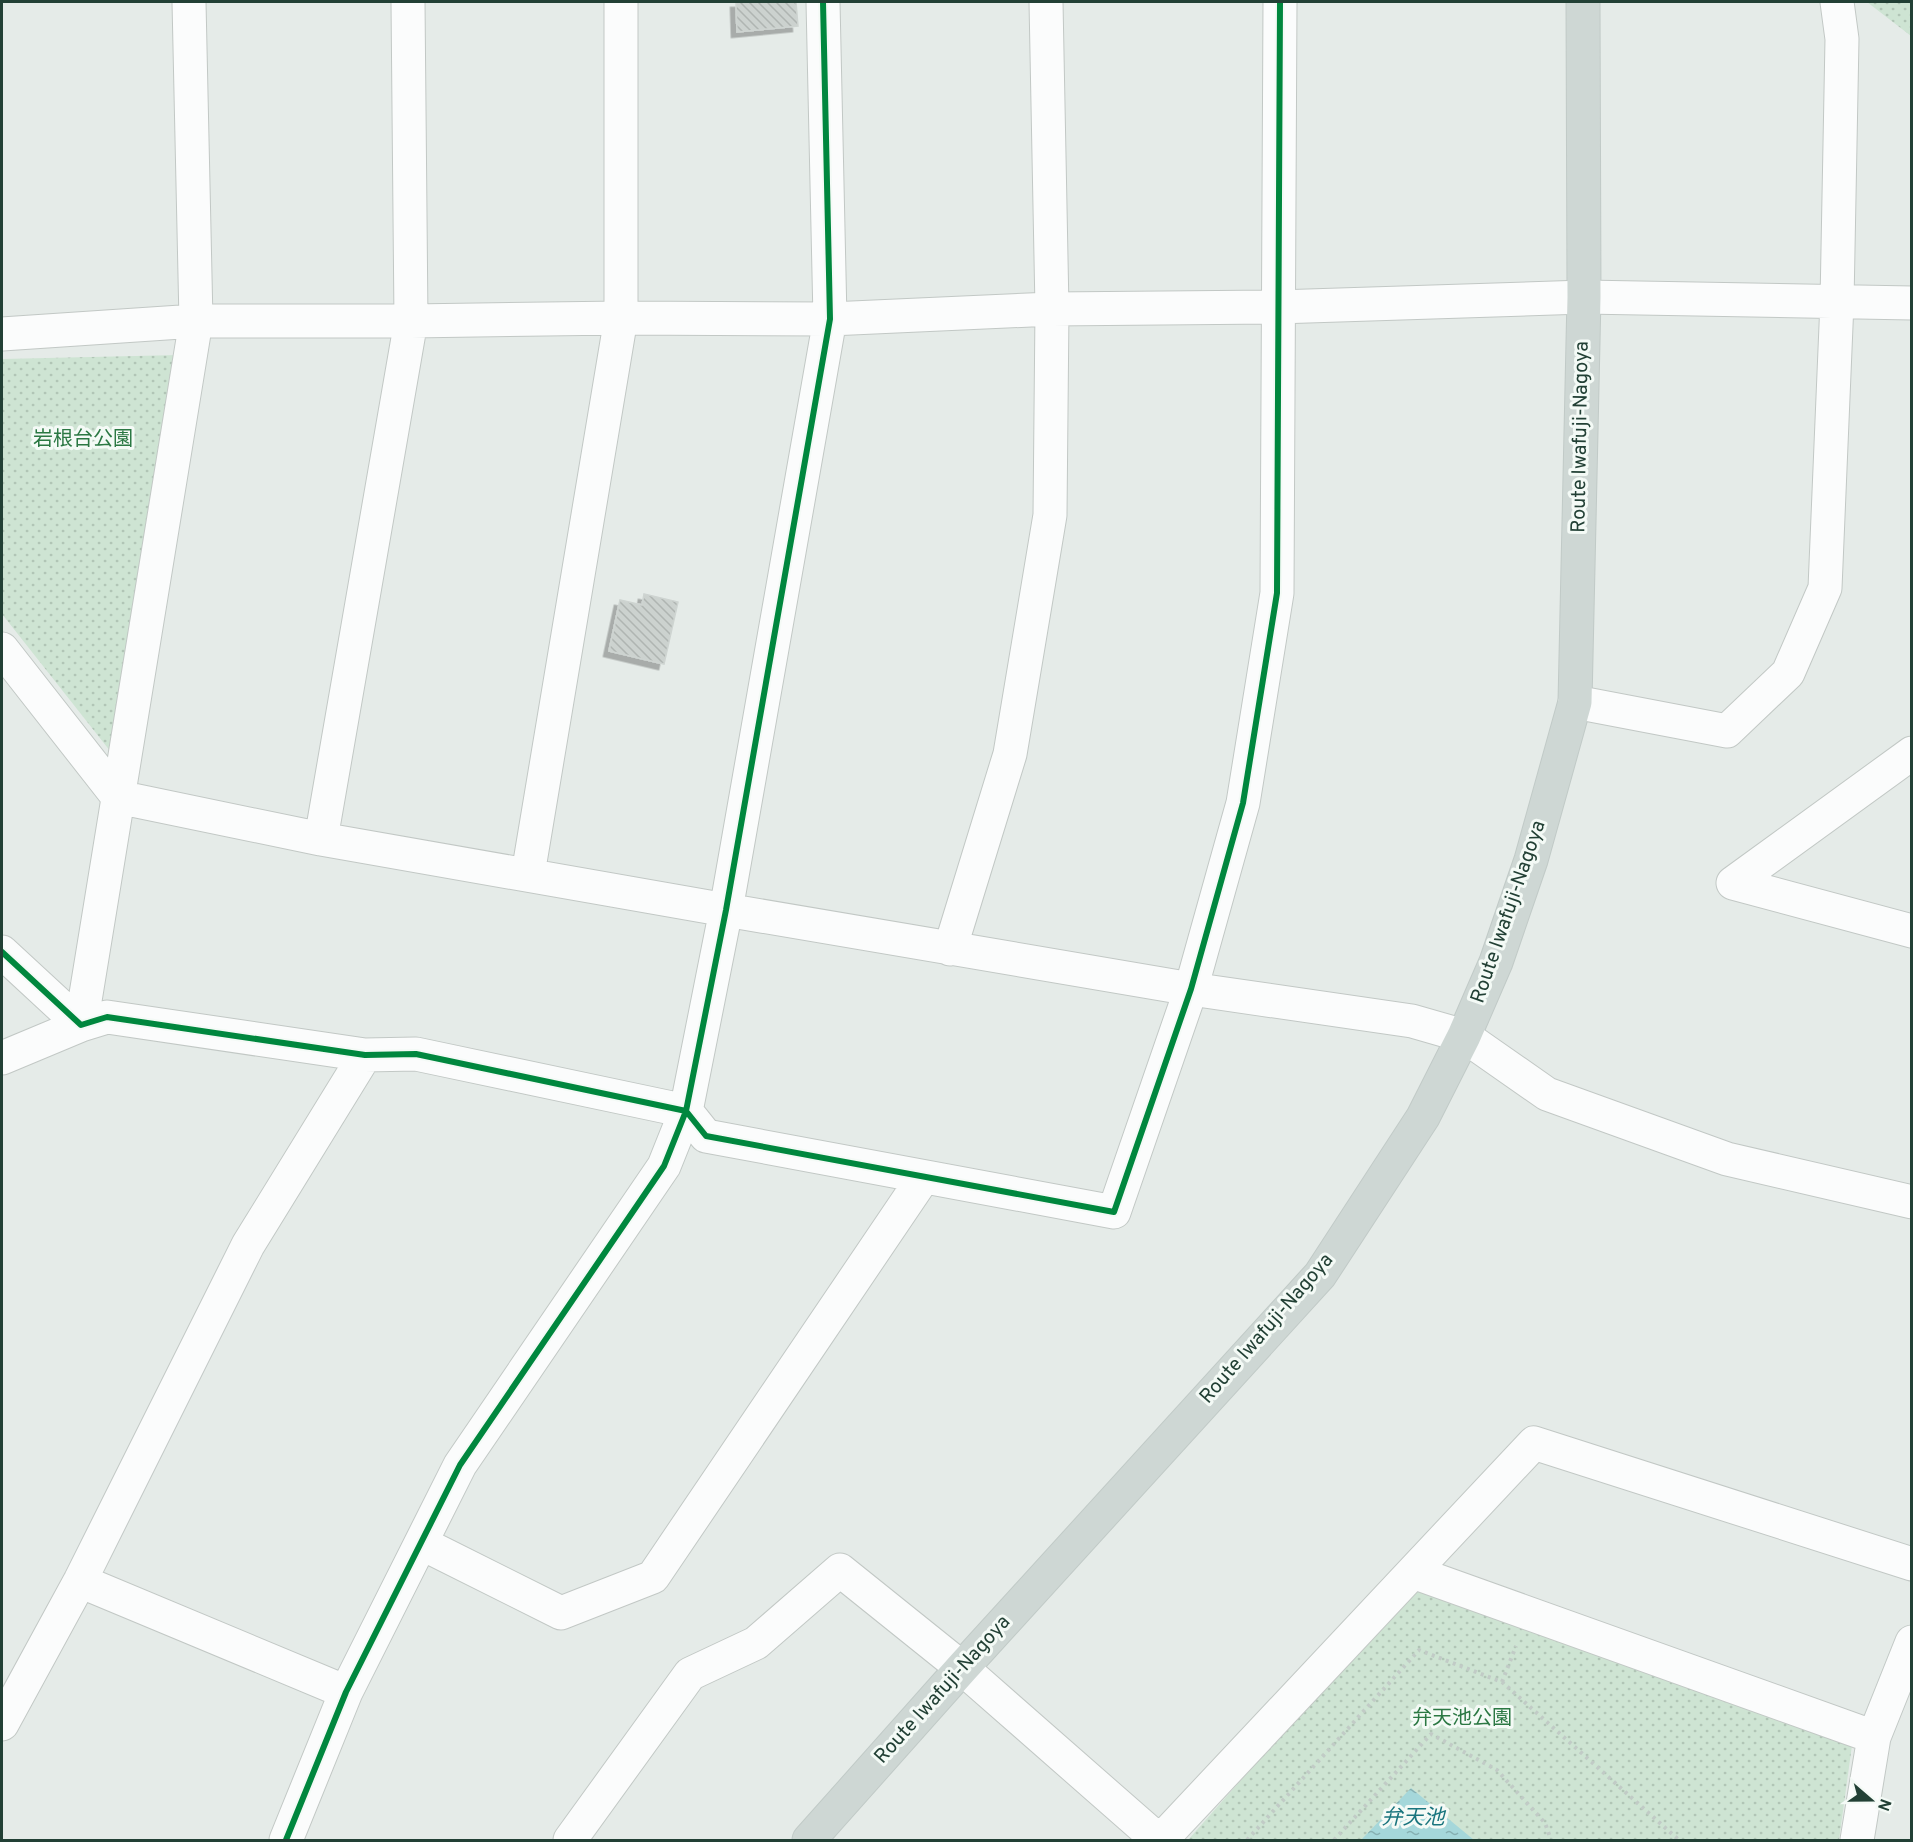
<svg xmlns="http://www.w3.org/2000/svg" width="1913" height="1842" font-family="Overpass,'Noto Sans JP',sans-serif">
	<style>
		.park { fill: url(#park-dots) }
		.water { fill: url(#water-ripples) }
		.building { fill: url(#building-back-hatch); stroke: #ced4d1; stroke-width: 1.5; filter: url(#shadow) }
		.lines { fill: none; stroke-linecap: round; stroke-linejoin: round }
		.minor-casing { stroke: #c2c8c5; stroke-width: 35 }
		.major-casing { stroke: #c1cac7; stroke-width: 35 }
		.path { stroke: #c1cbc6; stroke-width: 4; stroke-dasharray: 3 4.5; stroke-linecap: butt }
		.minor { stroke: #fbfcfc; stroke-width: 33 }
		.major { stroke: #ced7d4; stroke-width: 33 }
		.cycleway-casing { stroke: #f4faf6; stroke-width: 10 }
		.cycleway { stroke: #00873e; stroke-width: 6 }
		.labels { text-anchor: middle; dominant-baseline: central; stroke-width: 6; stroke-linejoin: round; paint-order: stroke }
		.street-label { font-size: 20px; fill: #224035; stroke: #f4faf6 }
		.park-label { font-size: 20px; fill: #2b7843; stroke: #f4faf6 }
		.water-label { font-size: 21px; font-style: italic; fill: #1a757e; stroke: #f4faf6 }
	</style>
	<defs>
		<pattern id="park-dots" width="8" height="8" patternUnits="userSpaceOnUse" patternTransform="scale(1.5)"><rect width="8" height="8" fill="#cee4d3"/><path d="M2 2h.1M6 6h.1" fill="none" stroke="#b1c5b6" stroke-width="1.8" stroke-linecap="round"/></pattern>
		<pattern id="water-ripples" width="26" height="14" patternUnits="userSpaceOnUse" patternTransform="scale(1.5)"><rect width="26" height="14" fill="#a5d7da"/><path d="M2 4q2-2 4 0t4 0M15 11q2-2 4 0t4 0" fill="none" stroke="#86b0b2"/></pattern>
		<pattern id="building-back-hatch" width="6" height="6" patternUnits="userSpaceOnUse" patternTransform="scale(1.5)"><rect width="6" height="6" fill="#ccd2cf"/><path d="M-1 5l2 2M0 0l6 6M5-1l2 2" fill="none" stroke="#afb5b2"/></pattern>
		<filter id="shadow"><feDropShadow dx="-5.5" dy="5.5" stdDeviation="0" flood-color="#0004"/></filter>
	</defs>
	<rect width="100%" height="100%" fill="#e5ebe8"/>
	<path class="park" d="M1867,2H1911V36Z
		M179,355L118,761L2,614V359Z
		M1422,1575L1853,1738L1839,1840H1188Z"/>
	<path class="water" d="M1411,1788L1474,1840H1361Z"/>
	<path class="building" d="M736,2H796L798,26L737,32Z
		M644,594L678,602L664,664L609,651L620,600L642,605Z"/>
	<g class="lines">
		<defs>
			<path id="minor" d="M2,334L196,321H411L621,318L830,319L1052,309L1277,307L1584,297L1912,303
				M2,649L118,797L321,839L726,910L1191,989L1412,1021L1464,1036L1547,1094L1727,1159L1912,1202
				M1575,702L1727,731L1788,673L1825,588L1837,302L1842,39L1837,2
				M321,839L411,321L408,2
				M528,874L621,318V2
				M1733,883L1912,753
				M1733,883L1912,931
				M950,949L1010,754L1050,515L1052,309L1046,2
				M2,952L81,1025L107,1017L365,1055L416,1054L686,1111L706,1136L1114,1212L1191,989L1243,803L1277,593L1280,2
				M2,1058L81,1025L196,321L189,2
				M421,1543L561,1613L653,1577L923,1178
				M1413,1572L1874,1737
				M80,1581L346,1692
				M2,1724L80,1581L248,1245L365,1055
				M286,1840L346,1692L460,1465L664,1166L686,1111L726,910L830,319L823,2
				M570,1840L690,1674L756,1643L840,1570L962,1668L1158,1840
				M1161,1840L1534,1443L1912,1564
				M1857,1840L1874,1737L1912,1642"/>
			<path id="major" d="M809,1840L962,1668L1320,1275L1423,1117L1464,1036L1496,962L1531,860L1575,702L1584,297L1583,2"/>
		</defs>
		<use href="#minor" class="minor-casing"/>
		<use href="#major" class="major-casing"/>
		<path class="path" d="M1502,1682L1516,1646
			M1247,1840L1419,1650L1502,1682L1679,1840
			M1334,1840L1431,1734L1497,1770L1545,1823L1551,1840"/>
		<use href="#minor" class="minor"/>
		<use href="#major" class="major"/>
		<defs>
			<path id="cycleway" d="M2,952L81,1025L107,1017L365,1055L416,1054L686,1111L706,1136L1114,1212L1191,989L1243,803L1277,593L1280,2
				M286,1840L346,1692L460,1465L664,1166L686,1111L726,910L830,319L823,2"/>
		</defs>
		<use href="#cycleway" class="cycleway-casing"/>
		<use href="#cycleway" class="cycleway"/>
	</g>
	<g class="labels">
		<g class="street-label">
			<text transform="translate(1581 437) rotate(-89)">Route Iwafuji-Nagoya</text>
			<text transform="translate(1509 912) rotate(-71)">Route Iwafuji-Nagoya</text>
			<text transform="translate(1267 1329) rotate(-49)">Route Iwafuji-Nagoya</text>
			<text transform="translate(943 1690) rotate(-48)">Route Iwafuji-Nagoya</text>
		</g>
		<g class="park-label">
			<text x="83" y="440">岩根台公園</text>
			<text x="1462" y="1719">弁天池公園</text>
		</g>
		<g class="water-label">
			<text x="1413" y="1818">弁天池</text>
		</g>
	</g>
	<rect width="1913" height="1842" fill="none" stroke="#224035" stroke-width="6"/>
	<g transform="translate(1871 1800) rotate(110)" stroke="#f4faf6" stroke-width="4.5" paint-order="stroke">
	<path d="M0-4.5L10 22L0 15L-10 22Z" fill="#224035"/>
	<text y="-9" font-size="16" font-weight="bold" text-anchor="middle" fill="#224035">N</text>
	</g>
</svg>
